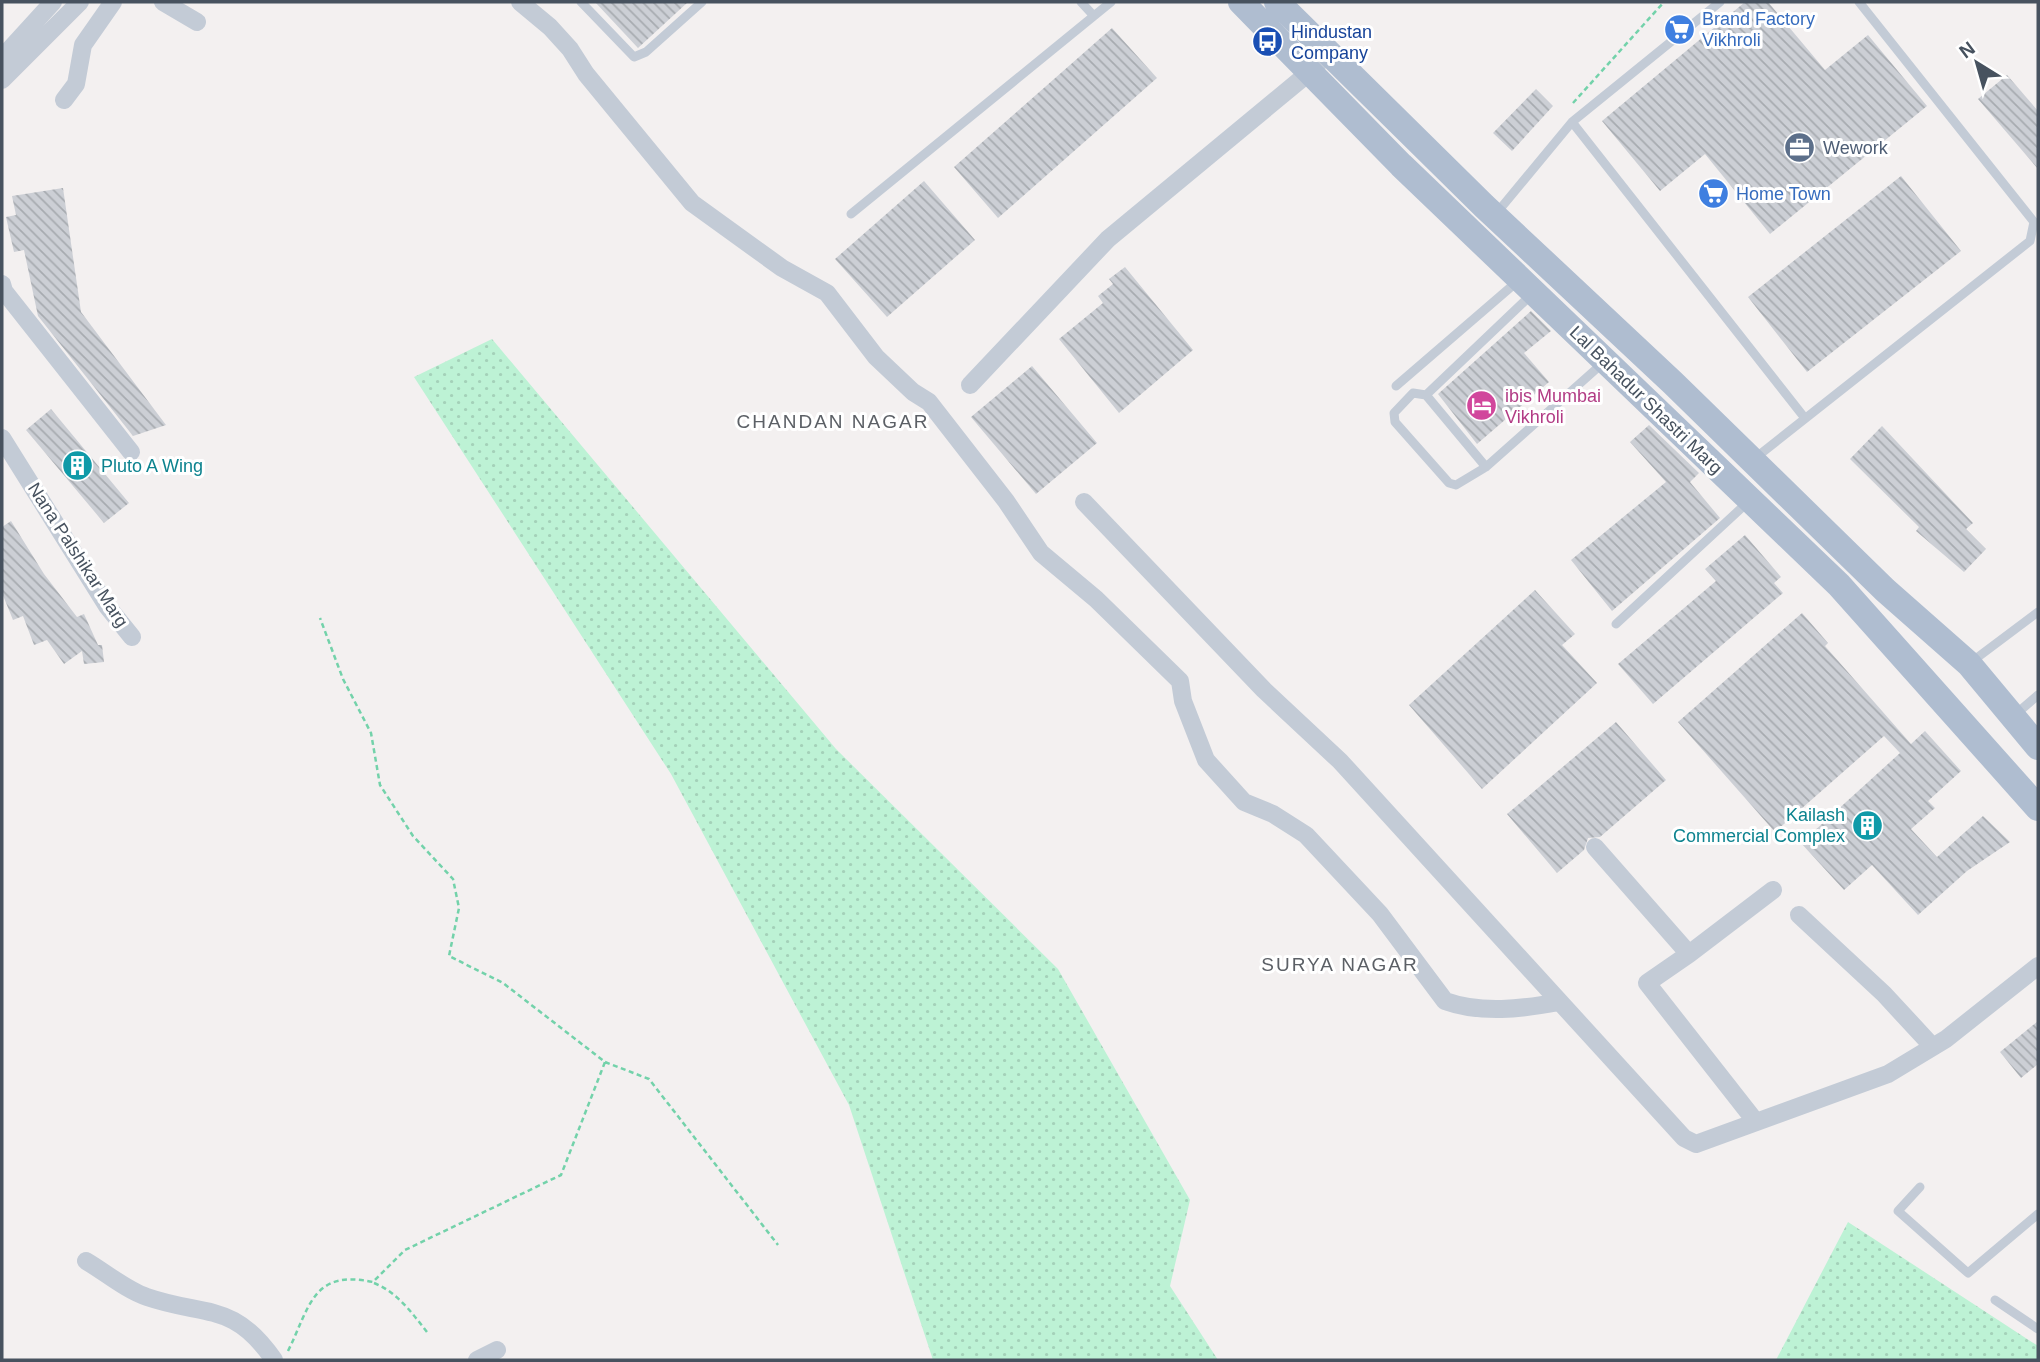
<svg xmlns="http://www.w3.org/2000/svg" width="2040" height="1362" font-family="Helvetica,sans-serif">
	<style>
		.grass { fill: url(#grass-dots) }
		.building { fill: url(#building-back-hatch) }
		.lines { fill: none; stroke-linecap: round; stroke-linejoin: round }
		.path { stroke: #73d2aa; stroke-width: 2.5; stroke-dasharray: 5 3.5; stroke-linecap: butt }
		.lane { stroke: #c3cbd6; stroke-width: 9 }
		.street { stroke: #c3cbd6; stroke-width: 18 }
		.primary { stroke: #afbdd0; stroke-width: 26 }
		.labels { text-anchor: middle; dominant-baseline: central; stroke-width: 6; stroke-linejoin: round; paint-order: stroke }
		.shop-label { font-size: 18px; fill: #366cbe; stroke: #fff; text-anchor: start }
		.transit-label { font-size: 18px; fill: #164399; stroke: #fff; text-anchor: start }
		.service-label { font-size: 18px; fill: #4e5e75; stroke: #fff; text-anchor: start }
		.hotel-label { font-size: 18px; fill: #b23c85; stroke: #fff; text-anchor: start }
		.street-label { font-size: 18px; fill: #47525f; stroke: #fff }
		.culture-label { font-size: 18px; fill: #0d838f; stroke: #fff; text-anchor: start }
		.neighbourhood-label { font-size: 19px; letter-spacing: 2px; fill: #5c6066; stroke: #fff }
	</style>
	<defs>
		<pattern id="grass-dots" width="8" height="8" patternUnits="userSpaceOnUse" patternTransform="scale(1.75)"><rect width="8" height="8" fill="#bdf2d5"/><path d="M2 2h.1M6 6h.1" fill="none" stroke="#a4d1b9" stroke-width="1.8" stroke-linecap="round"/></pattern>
		<pattern id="building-back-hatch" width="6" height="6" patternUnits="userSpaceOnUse" patternTransform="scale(1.75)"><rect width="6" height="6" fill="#cccfd5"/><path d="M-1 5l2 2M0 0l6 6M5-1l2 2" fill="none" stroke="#a7abb0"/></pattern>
	</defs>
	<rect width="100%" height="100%" fill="#f3f0f0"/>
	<path class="grass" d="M492,339L836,749L1058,969L1190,1200L1170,1286L1218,1360H933L849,1105L671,774L414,377Z
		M1848,1222L2038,1346V1360H1776Z"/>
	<path class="building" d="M595,2H688L638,48Z
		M1745,2H1768L1825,70L1868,35L1927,106L1770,234L1705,154L1660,191L1602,121Z
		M1112,28L1157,78L998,218L954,167Z
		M2007,75L2038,111V169L1978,99Z
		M1536,89L1553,106L1512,151L1493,133Z
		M1901,176L1961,251L1807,372L1748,297Z
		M924,181L975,240L887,317L835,259Z
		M63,188L81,312L166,425L133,436L38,316L24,250L14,252L6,217L16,215L12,196Z
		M1125,267L1193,350L1119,413L1059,339L1103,303L1098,296L1113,284L1109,279Z
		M1531,311L1551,331L1524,353L1549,382L1477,444L1438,394Z
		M1032,366L1097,443L1036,494L971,417Z
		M51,409L129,503L104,523L26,430Z
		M1649,425L1699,473L1690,482L1720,518L1612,611L1571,560L1666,482L1630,442Z
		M1882,426L1973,523L1966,529L1986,549L1964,572L1916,531L1919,527L1850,459Z
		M11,521L44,574L77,617L84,614L98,645H102L104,662L84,664L82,651L64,664L47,640L34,645L23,616L13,620L2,593V527Z
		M1745,535L1781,577L1774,583L1783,593L1653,704L1618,664L1716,581L1705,569Z
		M1535,590L1575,634L1562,645L1597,683L1482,789L1409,705Z
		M1802,613L1828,643L1825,646L1911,744L1925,731L1961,771L1928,801L1935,808L1911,829L1937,857L1983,816L2010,842L1967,871L1918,915L1872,865L1844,890L1801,843L1900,753L1884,736L1775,832L1678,722Z
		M1616,722L1666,780L1600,837L1588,838L1584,850L1557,873L1507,814Z
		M2038,1021V1064L2021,1078L2000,1052Z"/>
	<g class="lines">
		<path class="path" d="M1573,103L1664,2
			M605,1062L649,1079L778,1245
			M374,1283C397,1292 412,1313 427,1332
			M288,1351C310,1307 312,1269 373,1282L405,1250L561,1175L605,1062L503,983L449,956L459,908L453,879L413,836L380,785L371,733L343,679L320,618"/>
		<path class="lane" d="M581,2L634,57L646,52L702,2
			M1081,2L1093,15
			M1572,122L1804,417
			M851,214L1111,2
			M1495,215L1572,122L1720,2
			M1396,386L1519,280
			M1426,395L1531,295
			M1754,459L2030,241L2034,222L1859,2
			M1486,467L1426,395L1413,393L1394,413L1395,422L1449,483L1456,485L1486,467L1604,362
			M1616,624L1749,501
			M1970,663L2038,612
			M2016,714L2038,695
			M1920,1187L1898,1211L1968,1273L2038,1214
			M1995,1300L2038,1329"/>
		<path class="street" d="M163,2L197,22
			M520,2L550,27L570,49L586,74L692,203L782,268L827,293L876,357L913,392L929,402L1006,501L1041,553L1096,599L1180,681L1183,701L1206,760L1244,802L1273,814L1306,835L1380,914L1445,1001C1481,1014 1522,1009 1559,1002
			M2,58L53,2
			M2,80L80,2
			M64,100L76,84L83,45L113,2
			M2,284L4,291L131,452
			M970,385L1108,239L1317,66
			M2,438L107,606L132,637
			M1084,502L1264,690L1340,761L1684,1138L1696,1144L1888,1074L1946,1039L2038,966
			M1595,847L1689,954L1647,983L1756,1122
			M1799,915L1884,994L1933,1047
			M1689,954L1773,890
			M86,1261C105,1272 126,1290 147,1297C205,1317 233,1301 274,1360
			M477,1360L497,1350"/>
		<path class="primary" d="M1241,2L1401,165L1839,585L2038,808
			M1277,2L1484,206L1673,383L1885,590L1969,664L2038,747"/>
	</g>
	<defs>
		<symbol id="supermarket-disc" viewBox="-11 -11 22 22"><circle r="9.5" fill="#3f7fe0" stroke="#fff"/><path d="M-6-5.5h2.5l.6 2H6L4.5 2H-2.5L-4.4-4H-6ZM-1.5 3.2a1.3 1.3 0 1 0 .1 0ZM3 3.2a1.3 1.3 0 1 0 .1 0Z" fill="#fff"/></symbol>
		<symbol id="bus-disc" viewBox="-11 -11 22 22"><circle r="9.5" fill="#1a4fb4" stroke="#fff"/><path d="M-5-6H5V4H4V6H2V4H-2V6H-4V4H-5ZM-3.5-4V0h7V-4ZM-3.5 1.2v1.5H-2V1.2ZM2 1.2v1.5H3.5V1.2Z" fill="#fff"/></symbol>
		<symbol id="office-disc" viewBox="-11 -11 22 22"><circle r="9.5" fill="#5c6f8a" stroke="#fff"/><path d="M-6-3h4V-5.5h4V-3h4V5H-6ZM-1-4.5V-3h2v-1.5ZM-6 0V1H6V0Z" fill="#fff"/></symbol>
		<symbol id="hotel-disc" viewBox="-11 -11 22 22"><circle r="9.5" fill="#d1479c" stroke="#fff"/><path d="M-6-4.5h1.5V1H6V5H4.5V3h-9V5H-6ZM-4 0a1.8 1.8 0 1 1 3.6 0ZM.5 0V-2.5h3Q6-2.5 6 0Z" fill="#fff"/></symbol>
		<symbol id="building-disc" viewBox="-11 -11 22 22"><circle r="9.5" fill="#0f9aa8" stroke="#fff"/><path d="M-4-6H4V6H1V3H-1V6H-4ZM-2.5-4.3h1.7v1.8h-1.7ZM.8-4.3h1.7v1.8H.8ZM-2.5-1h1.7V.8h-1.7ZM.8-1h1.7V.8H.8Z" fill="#fff"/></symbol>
	</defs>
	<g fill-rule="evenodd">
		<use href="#supermarket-disc" x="1662" y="12" width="35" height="35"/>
		<use href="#bus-disc" x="1250" y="24" width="35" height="35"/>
		<use href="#office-disc" x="1782" y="130" width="35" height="35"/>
		<use href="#supermarket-disc" x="1696" y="176" width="35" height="35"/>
		<use href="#hotel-disc" x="1464" y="388" width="35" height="35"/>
		<use href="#building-disc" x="60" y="448" width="35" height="35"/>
		<use href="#building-disc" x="1850" y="808" width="35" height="35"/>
	</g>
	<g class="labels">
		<g class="shop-label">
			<text x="1702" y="19">Brand Factory<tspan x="1702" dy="21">Vikhroli</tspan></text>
			<text x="1736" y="194">Home Town</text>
		</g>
		<g class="transit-label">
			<text x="1291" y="32">Hindustan<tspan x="1291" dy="21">Company</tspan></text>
		</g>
		<g class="service-label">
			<text x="1823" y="148">Wework</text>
		</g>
		<g class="hotel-label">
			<text x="1505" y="396">ibis Mumbai<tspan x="1505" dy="21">Vikhroli</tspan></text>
		</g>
		<g class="street-label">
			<text transform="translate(1646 400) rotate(44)">Lal Bahadur Shastri Marg</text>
			<text transform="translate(78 555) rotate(57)">Nana Palshikar Marg</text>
		</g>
		<g class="culture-label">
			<text x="101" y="466">Pluto A Wing</text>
			<text x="1845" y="815" text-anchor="end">Kailash<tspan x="1845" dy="21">Commercial Complex</tspan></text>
		</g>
		<g class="neighbourhood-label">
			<text x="833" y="421">CHANDAN NAGAR</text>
			<text x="1340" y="964">SURYA NAGAR</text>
		</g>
	</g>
	<rect width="2040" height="1362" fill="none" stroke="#47525f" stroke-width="7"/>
	<g transform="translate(1977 63) rotate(323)" stroke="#ffffff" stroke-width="5" paint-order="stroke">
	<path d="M0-5L12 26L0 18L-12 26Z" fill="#47525f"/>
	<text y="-10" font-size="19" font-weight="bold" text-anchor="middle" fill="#47525f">N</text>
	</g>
</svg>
